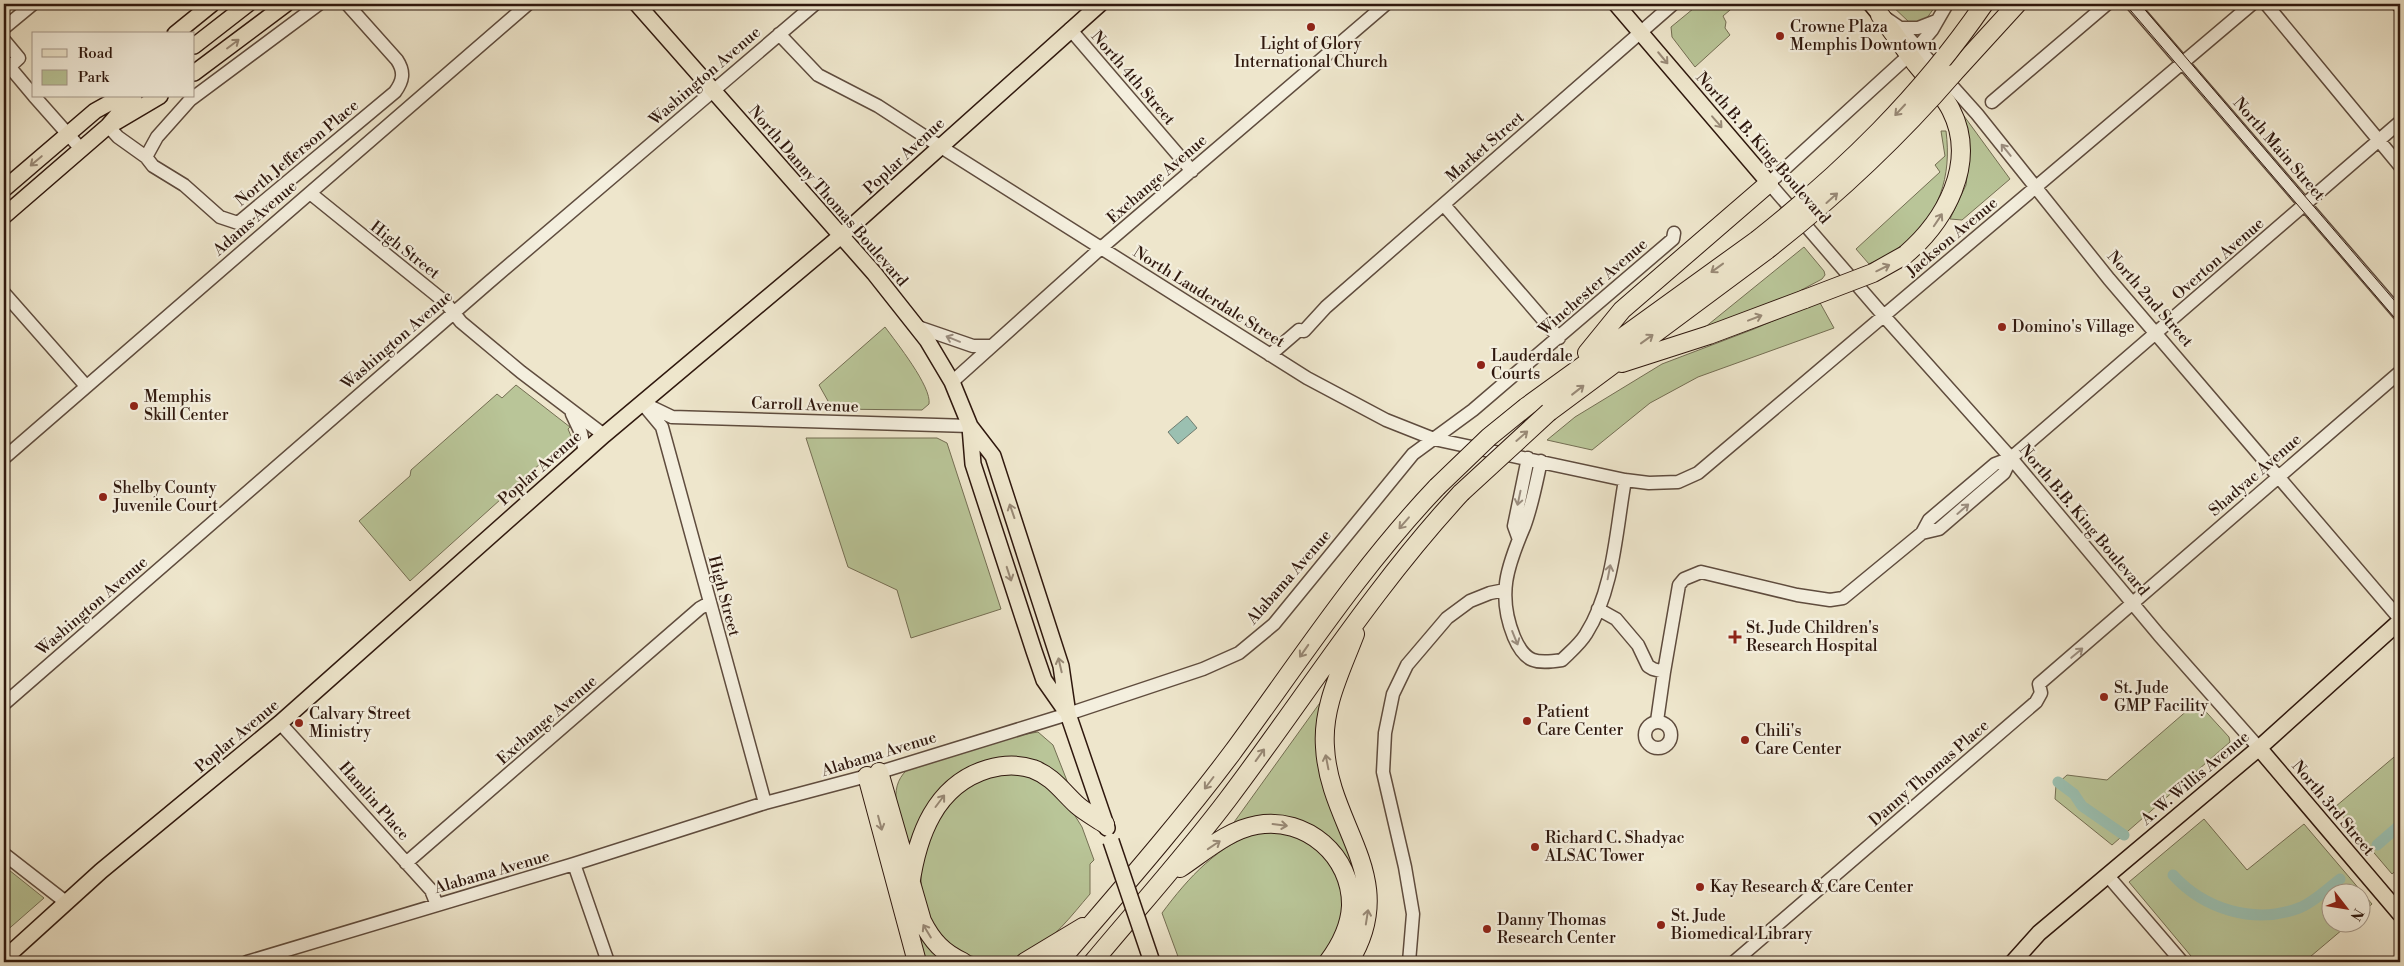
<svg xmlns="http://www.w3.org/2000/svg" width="2404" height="966" font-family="'Libre Bodoni',serif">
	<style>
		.green { fill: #b9c598; stroke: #746e53 }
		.water { fill: #9bc0b1; stroke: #707d70 }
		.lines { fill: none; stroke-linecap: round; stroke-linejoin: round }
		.canal { stroke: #9bc0b1; stroke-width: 11 }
		.minor-casing { stroke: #5f4c3e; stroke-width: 15 }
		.major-casing { stroke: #2f180e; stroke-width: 18 }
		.highway-casing { stroke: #2f180e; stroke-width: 20 }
		.minor { stroke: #f4efde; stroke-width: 12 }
		.major { stroke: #eee6cc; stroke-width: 15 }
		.highway { stroke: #eee6cc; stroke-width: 18 }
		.tram { stroke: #2f180e; stroke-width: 1 }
		.major-bridge-casing { stroke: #2f180e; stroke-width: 18; stroke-linecap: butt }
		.highway-bridge-casing { stroke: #2f180e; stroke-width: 20; stroke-linecap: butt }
		.major-bridge { stroke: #eee6cc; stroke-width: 15 }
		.highway-bridge { stroke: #eee6cc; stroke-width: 18 }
		.oneway { stroke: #988976 }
		.oneway2 { stroke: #9b8e80 }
		.poi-dot { fill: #8f2418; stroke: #f4efde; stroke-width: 2 }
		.labels { text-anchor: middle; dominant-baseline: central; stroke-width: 4.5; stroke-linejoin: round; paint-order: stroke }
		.poi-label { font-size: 16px; fill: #2f180e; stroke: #f4efde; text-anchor: start }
		.street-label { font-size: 16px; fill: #2f180e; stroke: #f4efde }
	</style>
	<rect width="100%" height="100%" fill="#eee6cc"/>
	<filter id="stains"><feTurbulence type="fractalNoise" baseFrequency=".004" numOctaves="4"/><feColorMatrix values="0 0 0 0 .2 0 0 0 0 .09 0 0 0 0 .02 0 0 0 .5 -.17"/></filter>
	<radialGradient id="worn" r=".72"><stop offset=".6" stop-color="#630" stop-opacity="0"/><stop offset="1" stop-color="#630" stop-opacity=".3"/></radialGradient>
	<path class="green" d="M1699,4H1737L1723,16L1726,22L1725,28L1730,35L1695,67L1672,37L1671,27Z
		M1890,4H1937L1924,22H1909Z
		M1964,116L2010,179L1962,220L1950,219L1966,185L1969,159Z
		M1941,131H1946C1952,177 1939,215 1903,246C1893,254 1880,259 1869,264L1856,249L1940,172L1935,165L1945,156Z
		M1804,247L1824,271L1825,275L1822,279L1794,294L1704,328Z
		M1819,301L1834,328L1698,377L1650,403L1592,450L1547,440L1575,417L1662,364L1754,329Z
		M885,327C896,342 932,387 929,404L922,410L829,409L828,401L819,385Z
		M516,385L570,427L568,429L571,436L410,581L359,521L410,476L411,470L497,394L502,398Z
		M806,438H937L947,443L1001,609L911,638L897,590L848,567Z
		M1327,693L1323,713L1362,885L1342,962H1332L1355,904L1316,832L1232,825Z
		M2197,702L2229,737L2230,742L2112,845L2055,799L2056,785L2067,775L2107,780Z
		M1038,732L1053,745L1071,791L1052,773L975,765L911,841L906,842C900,818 886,789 907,770L1015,736Z
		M2400,752V867L2392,874L2335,807Z
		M1002,773L1020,774L1039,779L1072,811L1082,827L1094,860L1090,864V894C1071,916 1053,941 1026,954C1013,960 992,961 978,958C964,954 949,947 938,936C932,929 928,917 926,909C917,873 920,857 936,825C942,812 950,800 960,791C973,780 987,777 1002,773Z
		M2204,819L2247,870L2304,824L2372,904L2362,913V894H2332V924H2349L2304,962H2196L2129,882Z
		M1263,831C1285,831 1295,834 1313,847C1357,878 1347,924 1318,962H1180L1162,913C1188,878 1219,843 1263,831Z
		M4,866L44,898L4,933Z
		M915,921L949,962H924Z"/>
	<path class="water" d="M1187,416L1197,428L1178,444L1168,432Z"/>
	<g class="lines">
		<path class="canal" d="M2058,782L2074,794L2082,806L2124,835
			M2377,845L2400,825
			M2173,875C2204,909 2254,925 2299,908C2314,902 2327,889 2340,879"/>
		<defs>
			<path id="minor" d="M1947,4L1932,30L1917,48L1769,183L1883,315L2011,458L2159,635L2259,748
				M2132,4L2400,315
				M2266,4L2400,166
				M2397,4L2400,7
				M1887,19L1900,28L1977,114L2109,279L2400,619
				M4,28L33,4
				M1900,28H1918L1936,21
				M1070,29L1192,171
				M779,34L818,75L878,106L941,147L1307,378L1386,420L1434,439L1625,480L1649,483L1678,482L1698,473L2252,4
				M4,40L19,58L4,72
				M13,71L34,96
				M34,96L81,149
				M1992,102L2107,4
				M108,126L118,137L146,157L157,137L190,100L319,4
				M146,157L153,166L184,185L220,217L238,223L395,92C403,81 405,72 397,60L347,4
				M310,193L445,302L461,322L521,372L604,435
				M1444,205L1559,338
				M4,293L86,386
				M915,326L973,346H991
				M1270,355L1299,330L1304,331L1326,307L1673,4
				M952,382L1101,248L1386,4
				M642,403L662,427L765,803
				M647,405L672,417L970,426
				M572,414L581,433L585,452
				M4,458L528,4
				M1541,461C1536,483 1532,506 1524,527C1507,567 1497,595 1514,637C1525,663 1536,664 1562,660C1570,652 1580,644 1586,634C1614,590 1616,530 1625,480
				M1922,533L1939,529L2004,473L2011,458
				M1518,537L1514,526L1528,458
				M1598,609L1616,619L1638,645L1648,666L1653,669L1664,672L1657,721
				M1664,672L1679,585L1684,579L1701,572L1797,595L1830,600L1843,598L1922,533L1929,520L1995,464L2011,458L2400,122
				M4,704L488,283L815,4
				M1645 735a13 13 0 1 1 26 0a13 13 0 1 1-26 0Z
				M280,723L431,890L437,905
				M4,854L67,903
				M406,863L700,608L709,603
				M574,864L608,962
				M2108,876L2182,962
				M247,962L574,864L765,803L867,776L1068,714L1203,669L1239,653L1274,624L1413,454L1473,410L1673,239L1674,233
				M1409,962L1413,914L1405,867L1383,772L1385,733L1393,694L1407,665L1447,618L1470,601L1490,593L1505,590
				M1734,962L2036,702L2041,693L2039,684L2400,372"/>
			<path id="major" d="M637,4L874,273L927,340L952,382L970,426L993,456L1061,666L1068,714L1107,828
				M1616,4L1769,183
				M1871,4L1880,15
				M175,34L212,4
				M194,46L248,4
				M194,73L286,4
				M116,122L160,96
				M4,189L95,111L122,96
				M4,216L108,126L134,96
				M970,427L973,464L1034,651L1044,680L1065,710
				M2259,748L2400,914
				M4,959L101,871L280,723L604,435L842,235L1100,4
				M2013,962L2039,933L2259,748L2400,621"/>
			<path id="highway" d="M1880,15C1892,31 1904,48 1916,64C1928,79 1943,94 1951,110C1978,163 1945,221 1905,255
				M1953,74L2017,4
				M1587,353L1622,310L1769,183
				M1622,363L1709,335L1805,299
				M1526,407L1757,240
				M1549,412L1767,250
				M879,772L922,921C932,941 943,953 963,962
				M867,776L917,962
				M1180,868C1204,852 1228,830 1257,825C1306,816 1352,856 1351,906C1350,926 1340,946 1328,962
				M910,886C917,836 935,785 988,769C1002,765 1018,764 1033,769C1052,776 1062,791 1077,805C1085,812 1096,818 1105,824
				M1025,962L1083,927
				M1059,962C1118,893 1178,825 1232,753C1299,662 1359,569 1437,487
				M1093,962C1138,908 1185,856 1228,799C1305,697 1373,588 1461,493
				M1349,962C1401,878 1329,828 1325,747C1322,707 1341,671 1355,634"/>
		</defs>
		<use href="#minor" class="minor-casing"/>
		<use href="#major" class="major-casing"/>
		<use href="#highway" class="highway-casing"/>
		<use href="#minor" class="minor"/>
		<use href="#major" class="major"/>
		<use href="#highway" class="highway"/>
		<path class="tram" d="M2125,4L2400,324
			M2140,4L2400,307"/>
		<defs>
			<path id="major-bridge" d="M1111,841L1152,962"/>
			<path id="highway-bridge" d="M1757,240C1844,171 1921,96 1984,4
				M1767,250C1837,195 1895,141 1953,74
				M1805,299L1873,273L1905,255
				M1437,487L1489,437L1526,407
				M1461,493L1549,412"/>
		</defs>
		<use href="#major-bridge" class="major-bridge-casing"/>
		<use href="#highway-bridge" class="highway-bridge-casing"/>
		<use href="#major-bridge" class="major-bridge"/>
		<use href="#highway-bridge" class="highway-bridge"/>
	</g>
	<defs><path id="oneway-shaft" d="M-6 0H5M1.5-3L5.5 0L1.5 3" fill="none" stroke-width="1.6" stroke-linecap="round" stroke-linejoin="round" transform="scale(1.25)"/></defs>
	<g class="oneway">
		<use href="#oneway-shaft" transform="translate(233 44) rotate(-37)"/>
		<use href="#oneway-shaft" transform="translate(1663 58) rotate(50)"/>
		<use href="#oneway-shaft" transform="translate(1900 110) rotate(133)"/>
		<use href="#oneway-shaft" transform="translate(1717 122) rotate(49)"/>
		<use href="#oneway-shaft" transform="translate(36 161) rotate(140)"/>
		<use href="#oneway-shaft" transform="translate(1832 198) rotate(-42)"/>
		<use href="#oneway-shaft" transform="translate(1938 220) rotate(-56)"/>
		<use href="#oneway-shaft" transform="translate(1717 268) rotate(144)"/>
		<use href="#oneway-shaft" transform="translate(1883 268) rotate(-26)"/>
		<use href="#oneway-shaft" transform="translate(1755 318) rotate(-21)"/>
		<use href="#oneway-shaft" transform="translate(1647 339) rotate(-36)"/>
		<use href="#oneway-shaft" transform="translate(1578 390) rotate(-38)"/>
		<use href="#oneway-shaft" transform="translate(1522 436) rotate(-41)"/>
		<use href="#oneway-shaft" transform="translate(1012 511) rotate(-109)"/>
		<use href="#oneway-shaft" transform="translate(1404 523) rotate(131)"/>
		<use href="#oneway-shaft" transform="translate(1009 574) rotate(72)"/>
		<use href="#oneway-shaft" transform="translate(1304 651) rotate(125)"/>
		<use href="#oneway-shaft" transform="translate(1060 665) rotate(-103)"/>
		<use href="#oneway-shaft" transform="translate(1260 755) rotate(-54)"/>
		<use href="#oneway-shaft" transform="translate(1327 762) rotate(-101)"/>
		<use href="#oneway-shaft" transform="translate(1209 783) rotate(127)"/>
		<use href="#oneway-shaft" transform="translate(940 801) rotate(-53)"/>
		<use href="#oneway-shaft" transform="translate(880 823) rotate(75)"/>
		<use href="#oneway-shaft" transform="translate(1280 825) rotate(7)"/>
		<use href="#oneway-shaft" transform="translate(1214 845) rotate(-34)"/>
		<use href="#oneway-shaft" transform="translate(1367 917) rotate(-81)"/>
		<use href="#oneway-shaft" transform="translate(927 931) rotate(-121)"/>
	</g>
	<g class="oneway2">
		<use href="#oneway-shaft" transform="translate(2006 150) rotate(-129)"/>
		<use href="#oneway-shaft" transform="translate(953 339) rotate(-158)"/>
		<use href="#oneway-shaft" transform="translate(1519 498) rotate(102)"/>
		<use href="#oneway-shaft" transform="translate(1963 509) rotate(-41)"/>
		<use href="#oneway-shaft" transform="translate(1609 572) rotate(-79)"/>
		<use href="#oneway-shaft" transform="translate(1515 638) rotate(68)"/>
		<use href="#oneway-shaft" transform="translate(2077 653) rotate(-40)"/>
	</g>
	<g class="poi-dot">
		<circle cx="1311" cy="27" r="5"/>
		<circle cx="1780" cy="36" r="5"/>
		<circle cx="2002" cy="327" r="5"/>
		<circle cx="1481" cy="365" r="5"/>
		<circle cx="134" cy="406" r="5"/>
		<circle cx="103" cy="497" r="5"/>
		<path d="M1732.5 629.5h5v5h5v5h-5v5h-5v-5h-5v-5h5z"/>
		<circle cx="2104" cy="697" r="5"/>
		<circle cx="1527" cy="721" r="5"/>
		<circle cx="299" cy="723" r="5"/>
		<circle cx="1745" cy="740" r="5"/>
		<circle cx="1535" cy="847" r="5"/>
		<circle cx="1700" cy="887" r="5"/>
		<circle cx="1661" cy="925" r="5"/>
		<circle cx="1487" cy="929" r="5"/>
	</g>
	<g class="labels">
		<g class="poi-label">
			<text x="1790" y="27">Crowne Plaza<tspan x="1790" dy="18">Memphis Downtown</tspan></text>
			<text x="1311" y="44" text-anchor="middle">Light of Glory<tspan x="1311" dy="18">International Church</tspan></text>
			<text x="2012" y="327">Domino's Village</text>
			<text x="1491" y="356">Lauderdale<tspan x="1491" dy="18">Courts</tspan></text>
			<text x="144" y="397">Memphis<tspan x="144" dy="18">Skill Center</tspan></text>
			<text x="113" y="488">Shelby County<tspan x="113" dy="18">Juvenile Court</tspan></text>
			<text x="1746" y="628">St. Jude Children's<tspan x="1746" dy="18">Research Hospital</tspan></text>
			<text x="2114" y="688">St. Jude<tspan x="2114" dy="18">GMP Facility</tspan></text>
			<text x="1537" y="712">Patient<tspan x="1537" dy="18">Care Center</tspan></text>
			<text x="309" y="714">Calvary Street<tspan x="309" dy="18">Ministry</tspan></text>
			<text x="1755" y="731">Chili's<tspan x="1755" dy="18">Care Center</tspan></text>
			<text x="1545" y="838">Richard C. Shadyac<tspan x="1545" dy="18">ALSAC Tower</tspan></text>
			<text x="1710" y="887">Kay Research &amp; Care Center</text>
			<text x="1671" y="916">St. Jude<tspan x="1671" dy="18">Biomedical Library</tspan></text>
			<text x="1497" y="920">Danny Thomas<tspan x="1497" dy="18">Research Center</tspan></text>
		</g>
		<g class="street-label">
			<text transform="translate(705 76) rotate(-41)">Washington Avenue</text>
			<text transform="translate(1133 78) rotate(49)">North 4th Street</text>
			<text transform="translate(1485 147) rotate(-41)">Market Street</text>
			<text transform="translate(1763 148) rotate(49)">North B. B. King Boulevard</text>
			<text transform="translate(2279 149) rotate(49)">North Main Street</text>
			<text transform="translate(297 153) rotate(-40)">North Jefferson Place</text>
			<text transform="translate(904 156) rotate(-43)">Poplar Avenue</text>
			<text transform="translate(1157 179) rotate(-41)">Exchange Avenue</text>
			<text transform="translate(828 196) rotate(49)">North Danny Thomas Boulevard</text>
			<text transform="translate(255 218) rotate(-41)">Adams Avenue</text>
			<text transform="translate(1952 237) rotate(-40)">Jackson Avenue</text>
			<text transform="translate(405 250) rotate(38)">High Street</text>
			<text transform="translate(2218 259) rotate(-41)">Overton Avenue</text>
			<text transform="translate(1593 287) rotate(-41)">Winchester Avenue</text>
			<text transform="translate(1209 297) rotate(32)">North Lauderdale Street</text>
			<text transform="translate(2150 299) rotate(49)">North 2nd Street</text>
			<text transform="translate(397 340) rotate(-41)">Washington Avenue</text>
			<text transform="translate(805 405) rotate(2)">Carroll Avenue</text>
			<text transform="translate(540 468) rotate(-41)">Poplar Avenue</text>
			<text transform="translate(2255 475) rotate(-41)">Shadyac Avenue</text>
			<text transform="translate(2084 520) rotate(50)">North B.B. King Boulevard</text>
			<text transform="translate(1289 577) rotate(-49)">Alabama Avenue</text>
			<text transform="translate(724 596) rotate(75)">High Street</text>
			<text transform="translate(92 606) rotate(-41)">Washington Avenue</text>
			<text transform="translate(547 720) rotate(-41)">Exchange Avenue</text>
			<text transform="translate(237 736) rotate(-40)">Poplar Avenue</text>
			<text transform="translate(879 754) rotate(-17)">Alabama Avenue</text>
			<text transform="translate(1929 773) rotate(-41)">Danny Thomas Place</text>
			<text transform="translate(2195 778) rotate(-40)">A. W. Willis Avenue</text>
			<text transform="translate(374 801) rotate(49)">Hamlin Place</text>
			<text transform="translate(2333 808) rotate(50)">North 3rd Street</text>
			<text transform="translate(492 872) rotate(-16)">Alabama Avenue</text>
		</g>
	</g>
	<rect width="2404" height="966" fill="none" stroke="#eee6cc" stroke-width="20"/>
	<rect x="5" y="5" width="2394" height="956" fill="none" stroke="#2f180e" stroke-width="2.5"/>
	<rect x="10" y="10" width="2384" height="946" fill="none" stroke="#2f180e"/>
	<rect x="32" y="32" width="162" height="65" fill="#f4efde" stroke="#a5998b"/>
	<rect x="42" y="49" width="25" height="8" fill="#eee6cc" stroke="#a5998b"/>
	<text x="78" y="58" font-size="15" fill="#2f180e">Road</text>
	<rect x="42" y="70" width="25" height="15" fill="#b9c598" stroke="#a5998b"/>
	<text x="78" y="82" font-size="15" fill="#2f180e">Park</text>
	<g transform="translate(2346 908) rotate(121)"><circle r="24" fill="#f4efde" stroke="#a5998b"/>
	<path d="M0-4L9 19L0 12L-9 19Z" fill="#8f2418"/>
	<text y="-8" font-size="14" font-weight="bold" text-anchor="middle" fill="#2f180e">N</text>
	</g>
	<rect width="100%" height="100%" filter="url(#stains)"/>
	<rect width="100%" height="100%" fill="url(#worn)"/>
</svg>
